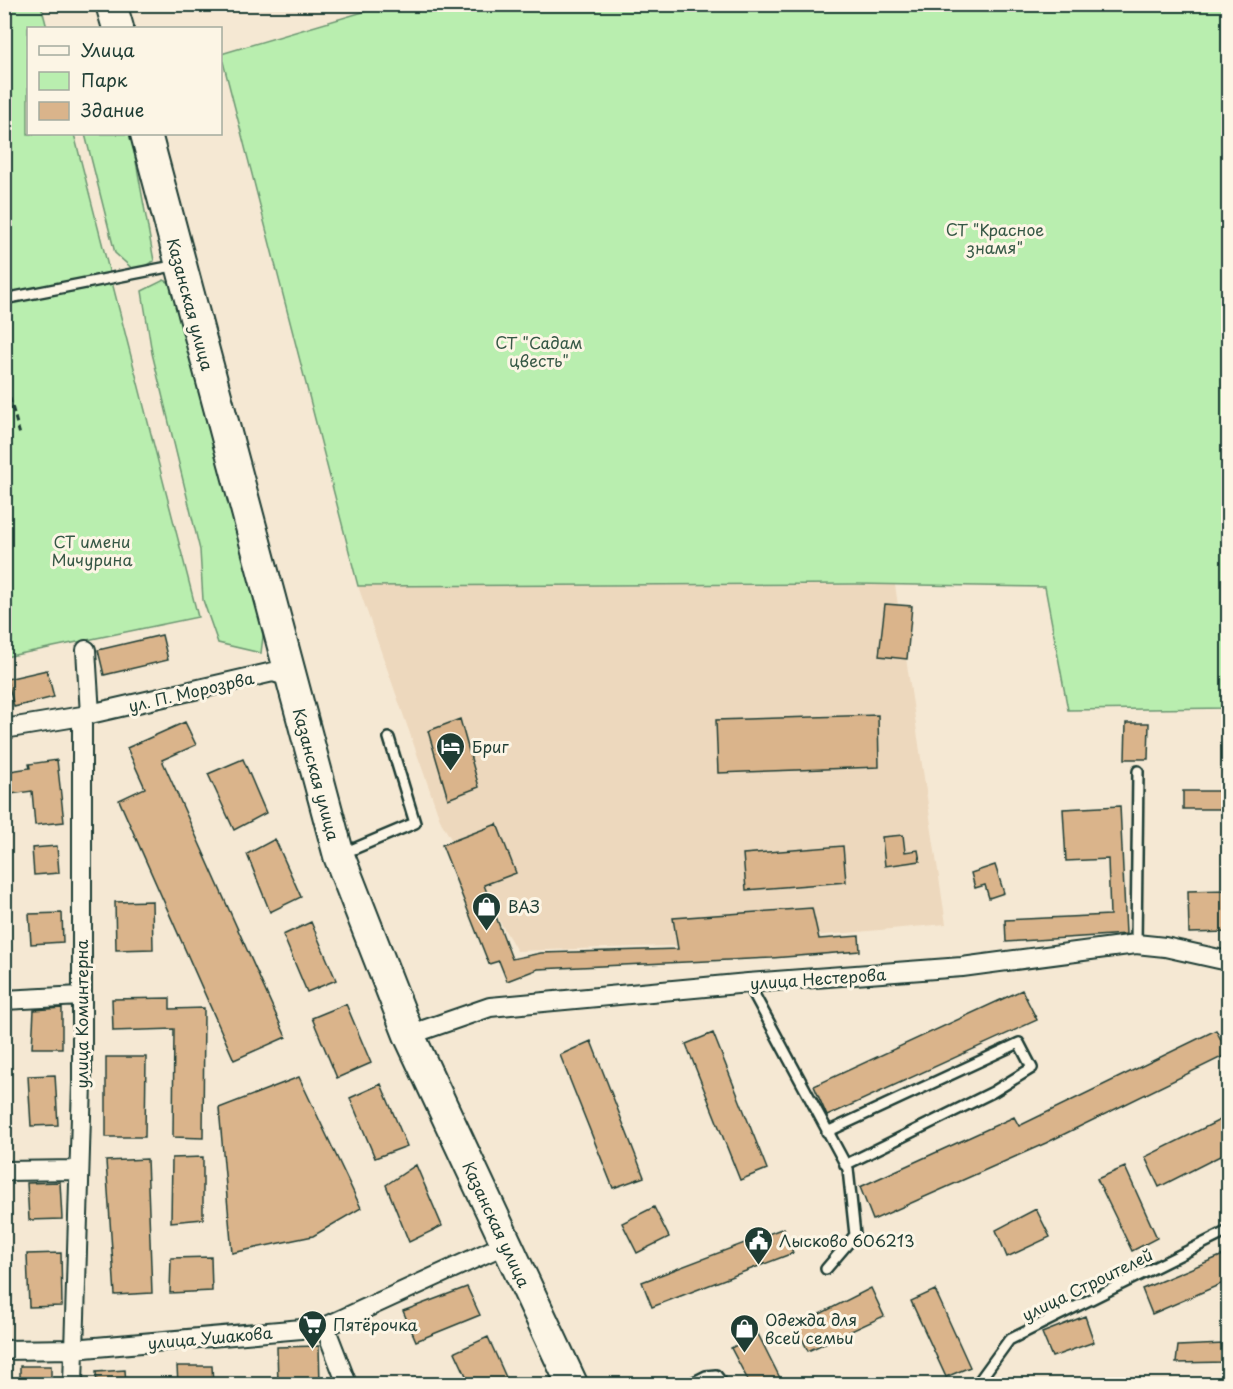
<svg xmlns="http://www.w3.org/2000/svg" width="1233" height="1389" font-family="'Playpen Sans',sans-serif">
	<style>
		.built { fill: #edd8bd }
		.green { fill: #b9eeaf; stroke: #6c9672; stroke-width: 1.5 }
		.building { fill: #dab48b; stroke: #1f3d34; stroke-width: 1.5 }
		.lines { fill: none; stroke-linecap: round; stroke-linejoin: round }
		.service-casing { stroke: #1f3d34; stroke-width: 14 }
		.minor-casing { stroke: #1f3d34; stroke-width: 22 }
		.trunk-casing { stroke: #1f3d34; stroke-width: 34 }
		.path { stroke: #1f3d34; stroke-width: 3; stroke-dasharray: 6 4.5; stroke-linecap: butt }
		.service { stroke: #fcf5e5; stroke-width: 9 }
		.minor { stroke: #fcf5e5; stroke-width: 18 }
		.trunk { stroke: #fcf5e5; stroke-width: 30 }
		.labels { text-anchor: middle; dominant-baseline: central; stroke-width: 6; stroke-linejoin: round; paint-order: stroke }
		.park-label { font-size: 16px; fill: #365846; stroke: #fcf5e5 }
		.street-label { font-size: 16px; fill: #1f3d34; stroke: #fcf5e5 }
		.poi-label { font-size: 16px; fill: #1f3d34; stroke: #fcf5e5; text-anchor: start }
	</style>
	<rect width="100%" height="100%" fill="#f5e8d3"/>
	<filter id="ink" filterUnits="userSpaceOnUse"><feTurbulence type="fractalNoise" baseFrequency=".0167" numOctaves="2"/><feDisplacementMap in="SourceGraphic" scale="12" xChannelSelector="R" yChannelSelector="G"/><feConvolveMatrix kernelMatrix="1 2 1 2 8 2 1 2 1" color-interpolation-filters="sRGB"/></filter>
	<g filter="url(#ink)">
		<path class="built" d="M895,585L946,924L725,944L517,951L441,822L358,586Z"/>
		<path class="green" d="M390,4L1228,5V708L1068,710L1045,587L856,584L358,586L221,54Z
			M5,5H41L47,28H28V134H74L198,617L5,657Z
			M85,134H131L154,261L135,271L115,253Z
			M164,280L176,286L266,612L261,653L218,643L203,600L200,550L152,353L142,291Z"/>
		<path class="building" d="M885,604L912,606L907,659L879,656Z
			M162,635L168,660L104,675L98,650Z
			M47,670L54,697L14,707L7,679Z
			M878,715L879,767L718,773L716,720Z
			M460,719L479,787L448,799L428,731Z
			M185,722L196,745L162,760L286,1037L234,1060L119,800L145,788L127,748Z
			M1126,723H1149L1148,759H1125Z
			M243,759L266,813L234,830L208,774Z
			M57,760L64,822L35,825L32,791L4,795V772L30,768L29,764Z
			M1183,791H1228V809H1183Z
			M1120,806L1126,934L1006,942L1005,920L1110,915L1108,859L1066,861L1063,809Z
			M497,824L516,873L484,885L512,959L541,953L678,949L673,918L812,908L819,939L859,936L860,951L772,958L538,969L507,981L499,961L489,964L442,845Z
			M903,835L905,852L918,850L920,861L885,866L882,837Z
			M275,839L301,897L270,912L247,854Z
			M57,846L59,873L34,875L32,848Z
			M843,846L846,882L746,890L743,854Z
			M995,865L1004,893L989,898L985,885L975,888L971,873Z
			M1228,890V932L1189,933L1188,891Z
			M152,901L153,949L116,950L115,902Z
			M62,913L63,942L31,944L29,914Z
			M311,922L336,980L307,992L283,935Z
			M1022,990L1037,1020L827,1116L814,1086Z
			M170,998V1009L204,1008L203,1138L173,1137L174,1029L113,1031L112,999Z
			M346,1004L371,1063L337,1078L312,1018Z
			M62,1008V1048H32L34,1010Z
			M1216,1030L1228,1054L1046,1143L873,1220L860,1187L1014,1117L1019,1126Z
			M713,1033L767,1169L740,1180L686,1044Z
			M591,1041L644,1177L613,1188L560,1055Z
			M106,1057H146L145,1137H106Z
			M55,1075L58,1125L31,1126L28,1076Z
			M299,1077L361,1208L313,1236L232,1253L219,1108Z
			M381,1084L407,1146L375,1158L350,1098Z
			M1228,1116V1152L1159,1187L1145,1157Z
			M203,1157V1219L171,1222L172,1158Z
			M147,1159L152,1293L115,1295L106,1161Z
			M416,1165L442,1226L409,1242L386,1185Z
			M1125,1167L1157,1238L1132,1251L1097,1179Z
			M60,1182L62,1219L29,1220L27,1183Z
			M654,1207L669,1237L637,1253L622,1223Z
			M1036,1209L1050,1237L1007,1257L996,1230Z
			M784,1228L793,1253L652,1307L642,1282Z
			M61,1253L62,1306L29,1307L27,1254Z
			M1228,1253V1281L1152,1314L1142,1289Z
			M211,1257L212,1291L170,1293L171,1258Z
			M467,1287L480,1315L416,1341L403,1311Z
			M871,1288L884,1316L808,1351L796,1326Z
			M935,1290L970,1367L946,1377L911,1301Z
			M1085,1316L1094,1342L1052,1357L1042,1333Z
			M758,1334L783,1384H750L731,1348Z
			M488,1337L509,1384H470L455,1352Z
			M1224,1344L1225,1362L1176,1363L1178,1346Z
			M319,1346L320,1384H278L277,1347Z
			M20,1366H51V1384H20Z
			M177,1366H212L213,1384H178Z
			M125,1370L126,1384H97L96,1372Z"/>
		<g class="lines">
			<defs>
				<path id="service" d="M4,299L178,265
					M344,853L415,823L389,738
					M1136,944L1138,771
					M748,983L848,1169L855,1235L826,1269
					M827,1132L1019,1043L1032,1068L993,1092L845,1165
					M690,1384L706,1376L716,1375L723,1384
					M977,1384L1009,1340L1228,1231"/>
				<path id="minor" d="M90,714L273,672L292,678
					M4,729L82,716
					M4,1000L81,996
					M409,1035L490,1007L748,983L962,967L1136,944L1165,947L1228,961
					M4,1171L79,1170
					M325,1327L347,1384
					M4,1350L73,1349L325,1327L506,1244
					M73,1384L82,1083V716L90,714L86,650"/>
				<path id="trunk" d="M111,4L118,28
					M146,134L339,856L409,1035L572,1384"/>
			</defs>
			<use href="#service" class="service-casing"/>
			<use href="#minor" class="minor-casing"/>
			<use href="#trunk" class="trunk-casing"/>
			<path class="path" d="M4,377L20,435"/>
			<use href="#service" class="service"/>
			<use href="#minor" class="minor"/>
			<use href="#trunk" class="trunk"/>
		</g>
	</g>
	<defs>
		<symbol id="hotel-pin" viewBox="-11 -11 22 30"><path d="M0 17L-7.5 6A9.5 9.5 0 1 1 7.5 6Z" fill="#1f3d34" stroke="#fcf5e5"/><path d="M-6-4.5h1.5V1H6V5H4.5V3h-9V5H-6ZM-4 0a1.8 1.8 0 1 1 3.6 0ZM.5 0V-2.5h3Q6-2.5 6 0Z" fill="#fff"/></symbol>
		<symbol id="shop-pin" viewBox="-11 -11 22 30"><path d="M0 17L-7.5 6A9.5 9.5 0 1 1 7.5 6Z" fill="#1f3d34" stroke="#fcf5e5"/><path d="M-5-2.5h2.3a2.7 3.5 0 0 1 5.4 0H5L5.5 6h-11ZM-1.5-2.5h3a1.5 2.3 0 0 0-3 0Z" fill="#fff"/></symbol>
		<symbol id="civic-pin" viewBox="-11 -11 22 30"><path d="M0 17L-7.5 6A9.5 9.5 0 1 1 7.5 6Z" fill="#1f3d34" stroke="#fcf5e5"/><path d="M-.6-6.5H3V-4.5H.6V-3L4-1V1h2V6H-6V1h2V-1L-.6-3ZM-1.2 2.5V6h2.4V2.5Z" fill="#fff"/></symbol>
		<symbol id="supermarket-pin" viewBox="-11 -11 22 30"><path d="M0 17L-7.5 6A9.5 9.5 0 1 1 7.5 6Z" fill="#1f3d34" stroke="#fcf5e5"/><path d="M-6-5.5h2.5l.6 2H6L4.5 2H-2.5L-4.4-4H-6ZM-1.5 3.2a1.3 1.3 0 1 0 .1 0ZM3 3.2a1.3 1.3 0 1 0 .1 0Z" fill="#fff"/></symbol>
	</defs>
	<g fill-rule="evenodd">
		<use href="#hotel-pin" x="434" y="730" width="33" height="45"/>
		<use href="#shop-pin" x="470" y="890" width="33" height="45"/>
		<use href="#civic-pin" x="742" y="1224" width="33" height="45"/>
		<use href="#supermarket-pin" x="296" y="1308" width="33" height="45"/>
		<use href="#shop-pin" x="728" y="1312" width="33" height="45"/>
	</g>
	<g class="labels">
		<g class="park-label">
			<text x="995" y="229">СТ "Красное<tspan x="995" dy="18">знамя"</tspan></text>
			<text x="539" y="342">СТ "Садам<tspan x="539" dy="18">цвесть"</tspan></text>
			<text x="92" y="541">СТ имени<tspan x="92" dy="18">Мичурина</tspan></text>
		</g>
		<g class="street-label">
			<text transform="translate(191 304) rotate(75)">Казанская улица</text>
			<text transform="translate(191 691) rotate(-13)">ул. П. Морозрва</text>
			<text transform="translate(317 774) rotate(75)">Казанская улица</text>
			<text transform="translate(818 978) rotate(-4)">улица Нестерова</text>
			<text transform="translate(81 1014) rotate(-90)">улица Коминтерна</text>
			<text transform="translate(497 1224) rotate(65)">Казанская улица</text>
			<text transform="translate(1087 1284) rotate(-26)">улица Строителей</text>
			<text transform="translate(210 1337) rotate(-5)">улица Ушакова</text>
		</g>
		<g class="poi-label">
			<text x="472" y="746">Бриг</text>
			<text x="508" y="906">ВАЗ</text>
			<text x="779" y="1240">Лысково 606213</text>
			<text x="765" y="1319">Одежда для<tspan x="765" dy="18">всей семьи</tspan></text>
			<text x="333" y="1324">Пятёрочка</text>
		</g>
	</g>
	<rect width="1233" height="1389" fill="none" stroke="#fcf5e5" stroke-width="24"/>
	<rect x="12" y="12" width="1209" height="1365" fill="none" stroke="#1f3d34" stroke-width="2" filter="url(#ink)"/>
	<rect x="27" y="27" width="195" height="108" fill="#fcf5e5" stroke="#a4ab9e" stroke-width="1.5"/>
	<rect x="39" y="46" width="30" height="9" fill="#fcf5e5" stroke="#a4ab9e" stroke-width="1.5"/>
	<text x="81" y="57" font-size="18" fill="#1f3d34">Улица</text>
	<rect x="39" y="72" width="30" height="18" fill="#b9eeaf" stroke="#a4ab9e" stroke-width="1.5"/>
	<text x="81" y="87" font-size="18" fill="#1f3d34">Парк</text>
	<rect x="39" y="102" width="30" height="18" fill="#dab48b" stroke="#a4ab9e" stroke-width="1.5"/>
	<text x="81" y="117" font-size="18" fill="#1f3d34">Здание</text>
</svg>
